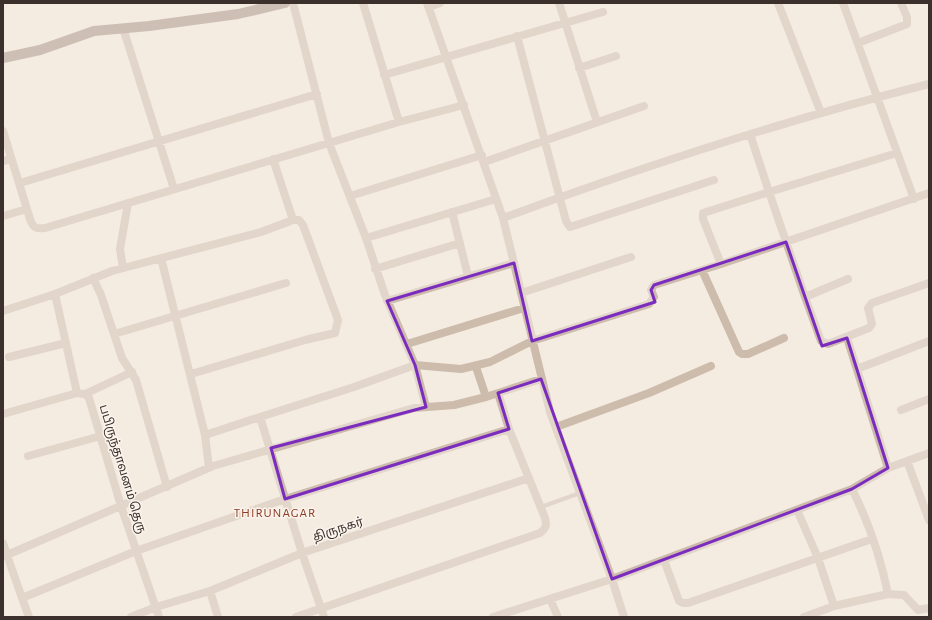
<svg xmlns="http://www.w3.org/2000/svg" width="932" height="620" font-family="'Alegreya Sans','Noto Sans Tamil',sans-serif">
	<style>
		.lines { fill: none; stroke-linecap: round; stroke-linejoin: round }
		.lane { stroke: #cdbbac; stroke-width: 4 }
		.street { stroke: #cdbbac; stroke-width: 8 }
		.secondary { stroke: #a18a7d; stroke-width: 10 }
		.marked { fill: none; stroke: #7b2cbf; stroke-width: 3; stroke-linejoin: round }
		.labels { text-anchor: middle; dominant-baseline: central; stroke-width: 3; stroke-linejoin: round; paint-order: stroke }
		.street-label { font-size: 12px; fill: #3b302b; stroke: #fbf5ee }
		.neighbourhood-label { font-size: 13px; letter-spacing: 1px; fill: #8c3b22; stroke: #fbf5ee }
	</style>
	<rect width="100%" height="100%" fill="#f4ebe1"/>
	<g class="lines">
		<path class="lane" d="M541,507L580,493"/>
		<path class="street" d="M293,3L329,143L366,238L385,295L415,365L426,407
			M363,3L399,122
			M427,3L503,218L550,412L612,579L624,617
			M559,3L597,122
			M778,3L821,113
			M843,3L914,199
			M429,7L440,3
			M123,28L174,189
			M517,36L566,221L570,227L714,180
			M858,43L907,24V17L901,3
			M579,68L616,56
			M384,75L603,12
			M3,131L30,219C33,228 36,229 45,228L399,122L464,105
			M3,161L11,159
			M484,162L644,106
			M20,183L317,94
			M350,196L482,155
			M452,212L468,276
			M3,216L27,209
			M503,218C642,167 785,120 929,84
			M366,238L496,199
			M161,258L205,435L209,468
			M721,264L703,219V213L769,192L750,134
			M123,268L120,249L128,203
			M375,269L460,243
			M702,270L739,352L742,354H748L784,338
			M93,278L101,295L122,358L136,380L167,487
			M848,279L805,297L769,192L897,153
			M521,293L631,257
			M55,294L112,271L261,232L293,220
			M805,297L821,341L828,344L869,328L872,324L868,308L872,303L929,283
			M387,301L514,263
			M3,311L55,294L77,393L85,394L89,398L121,506L159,617
			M114,334L286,283
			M847,338L888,468
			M407,344L524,308
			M9,357L66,343
			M476,367L486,397L541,379
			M857,369L929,341
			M191,374L305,340L335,333L338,320L303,225L299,220H293L273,159
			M85,394L132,372
			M901,410L929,399
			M3,414L77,393
			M556,427L649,393L711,366
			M205,435L260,417
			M28,456L101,436
			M907,461L929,520
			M852,489C868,521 881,559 888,594L904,595L918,610L929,608
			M797,510L818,558L834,606
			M3,543L7,555L3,556
			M664,560L679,601L683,603H688L872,539
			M210,591L218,617
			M22,598L7,555L213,466L414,408L454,405L486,397
			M550,599L558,617
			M29,617L22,598L136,551L285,499L509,429
			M131,617L156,607L210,591L302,553L529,478
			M296,617L540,533C546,528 547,526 545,518L509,429L498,393
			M324,617L302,553L260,417L354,387L415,365L461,369L490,362L532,341L649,304L654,297L651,290L654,285L721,264L929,193
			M493,617L612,579L852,489L888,468L929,453
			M804,617L834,606L888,594"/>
		<path class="secondary" d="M3,58L40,50L94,31L149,26L238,14L285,3"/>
	</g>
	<path d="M0 0H932V620H0ZM786,242L822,346L847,338L888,468L852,489L612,579L541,379L498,393L509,429L285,499L271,448L426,407L415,365L387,301L514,263L532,341L655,302L651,290L654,285Z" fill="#f4ebe1" fill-opacity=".55" fill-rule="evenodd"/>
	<path class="marked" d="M786,242L822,346L847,338L888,468L852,489L612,579L541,379L498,393L509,429L285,499L271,448L426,407L415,365L387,301L514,263L532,341L655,302L651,290L654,285Z"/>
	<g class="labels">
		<g class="street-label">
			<text transform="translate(123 469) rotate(73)">பபிருந்தாவனம் தெரு</text>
			<text transform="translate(338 529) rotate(-18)">திருநகர்</text>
		</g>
		<g class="neighbourhood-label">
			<text x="275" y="513">THIRUNAGAR</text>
		</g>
	</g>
	<rect width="932" height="620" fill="none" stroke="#3b302b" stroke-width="8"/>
</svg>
